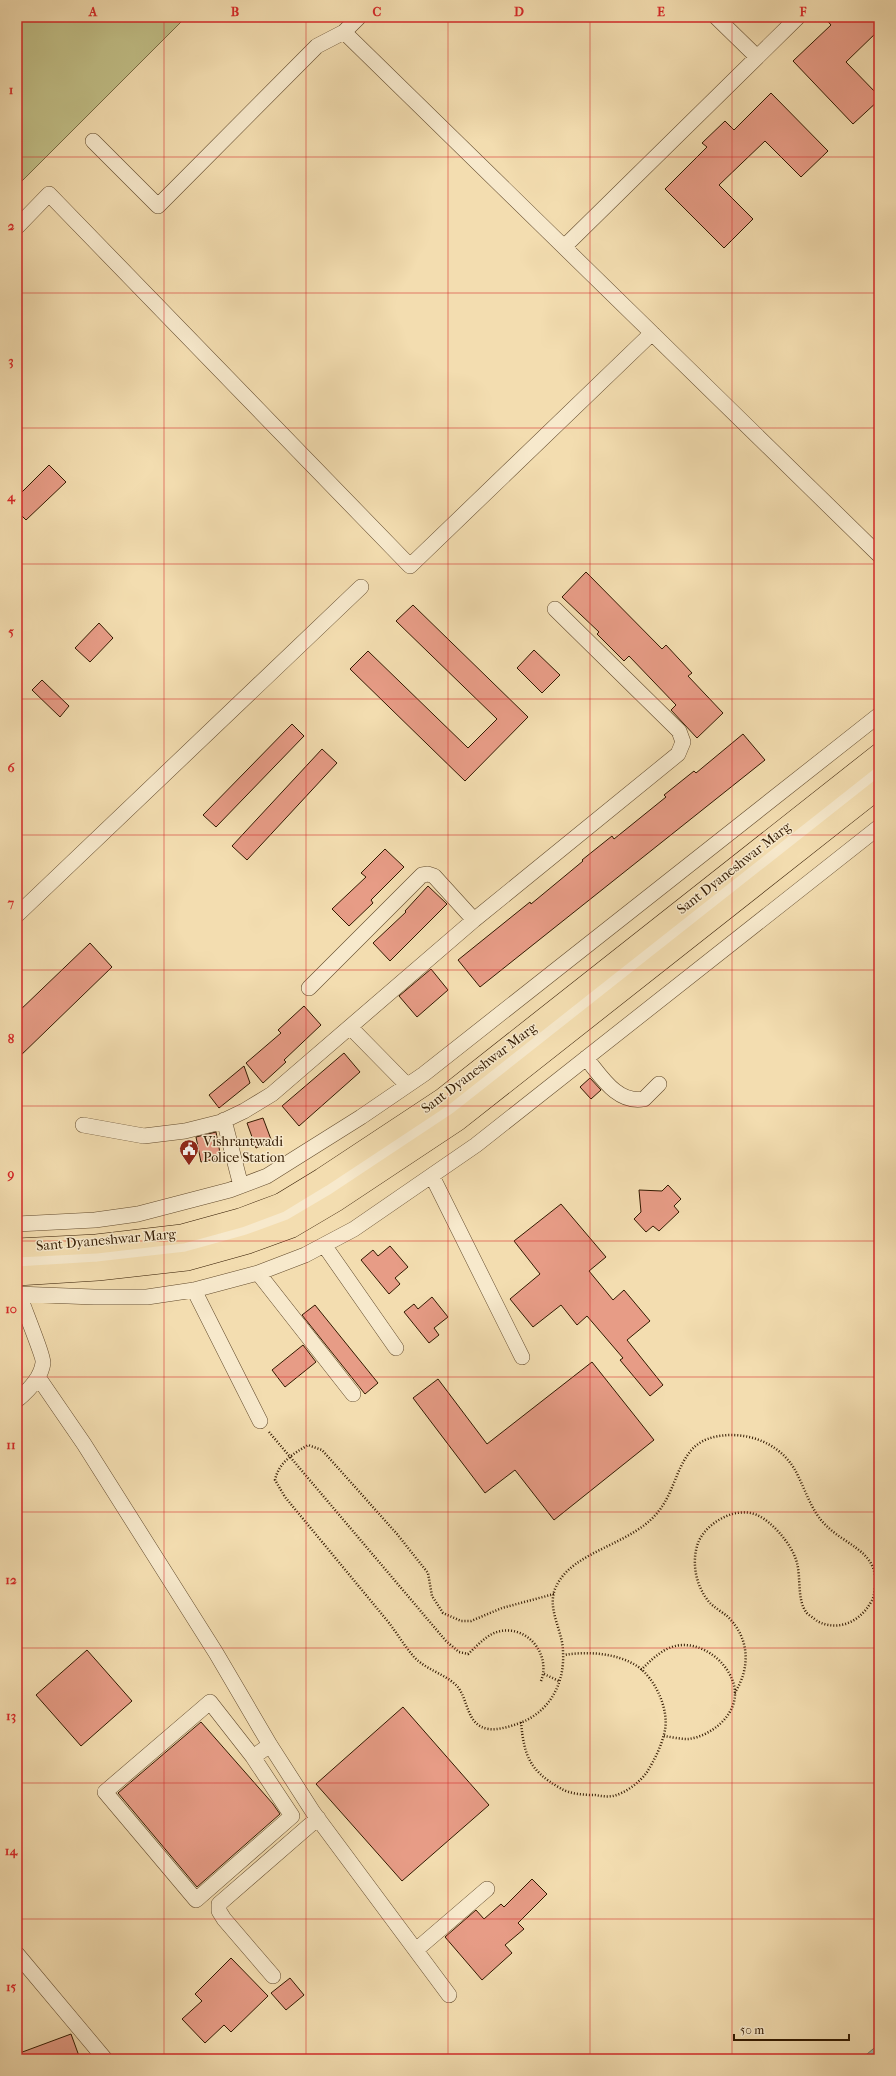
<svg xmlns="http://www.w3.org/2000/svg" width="896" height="2076" font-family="'IM FELL French Canon',serif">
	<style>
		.green { fill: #c1bf87; stroke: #7a6c44 }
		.water { fill: #9bbca9; stroke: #717b65 }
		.building { fill: #e79c86; stroke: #321900 }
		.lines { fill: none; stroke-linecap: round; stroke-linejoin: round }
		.minor-casing { stroke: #624a2c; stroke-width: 16 }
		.major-casing { stroke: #321900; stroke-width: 20 }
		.path { stroke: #321900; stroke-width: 2.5; stroke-dasharray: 1 2; stroke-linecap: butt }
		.minor { stroke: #f7e9cc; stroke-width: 15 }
		.major { stroke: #f3ddb0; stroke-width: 19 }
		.grid { fill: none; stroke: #d62828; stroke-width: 1; stroke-opacity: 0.55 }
		.labels { text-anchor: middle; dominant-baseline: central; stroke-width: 3; stroke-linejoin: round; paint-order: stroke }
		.street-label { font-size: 14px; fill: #321900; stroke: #f7e9cc }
		.poi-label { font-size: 14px; fill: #321900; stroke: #f7e9cc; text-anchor: start }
		.neatline { fill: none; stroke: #d62828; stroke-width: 1.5 }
		.grid-label { font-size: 13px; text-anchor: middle; font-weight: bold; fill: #d62828 }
	</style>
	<rect width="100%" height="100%" fill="#f3ddb0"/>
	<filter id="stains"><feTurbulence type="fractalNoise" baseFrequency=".005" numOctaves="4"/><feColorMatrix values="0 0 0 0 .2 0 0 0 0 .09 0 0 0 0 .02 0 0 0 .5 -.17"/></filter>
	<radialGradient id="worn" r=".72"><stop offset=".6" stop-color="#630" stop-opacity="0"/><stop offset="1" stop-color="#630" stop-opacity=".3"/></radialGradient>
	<path class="green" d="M17,17H186L17,186Z"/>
	<path class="water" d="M879,2044V2059H861Z"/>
	<path class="building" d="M824,17H872L879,24V30L846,62L879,96V100L853,124L793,61L831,25Z
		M771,93L828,151L801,177L765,141L719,185L753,219L724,248L665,189L707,147L702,143L725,121L734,130Z
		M49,465L66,482L26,520L17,511V497Z
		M586,572L662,649L666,645L692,673L688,676L723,713L697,738L671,710L676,705L629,656L624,661L597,634L599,632L562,597Z
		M413,605L528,717L465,781L350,669L368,651L468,748L497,719L396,621Z
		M99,623L113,638L90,662L75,648Z
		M534,650L560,675L542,693L517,668Z
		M42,680L69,706L60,717L32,690Z
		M292,724L304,736L216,827L203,815Z
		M743,734L765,760L480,987L458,960L530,902L531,904L583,861L582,860L612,836L614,839L666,797L664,795L694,771L696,773Z
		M322,749L337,763L247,860L232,846Z
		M385,849L404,867L371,900L373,903L349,926L332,909L366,877L361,873Z
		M428,886L447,904L390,961L373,943L406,912L405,911Z
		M90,943L112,967L17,1059V1013Z
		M431,969L448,990L417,1017L399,996Z
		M304,1006L321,1025L284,1060L286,1062L263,1083L246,1063L281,1033L278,1030Z
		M344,1053L360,1072L299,1126L282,1106Z
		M244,1066L250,1083L219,1108L209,1095Z
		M590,1078L601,1090L591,1099L580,1087Z
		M263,1118L272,1142L256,1148L247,1123Z
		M216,1132L221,1158L201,1162L196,1137Z
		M668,1185L681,1199L674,1206L679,1212L659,1231L653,1226L646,1232L634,1219L641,1212L639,1190L662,1191Z
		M561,1204L606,1257L589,1271L613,1300L624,1290L650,1321L627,1340L663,1385L650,1396L620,1360L623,1358L587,1316L577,1325L561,1305L533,1327L510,1299L540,1274L514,1241Z
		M390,1246L408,1267L395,1278L400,1284L389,1294L361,1260L373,1250L378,1256Z
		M432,1297L448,1317L434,1328L439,1335L429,1343L404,1312L414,1304L418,1309Z
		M315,1305L378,1383L365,1394L302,1315Z
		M303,1345L316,1362L285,1387L272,1370Z
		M592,1362L654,1440L554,1520L515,1470L485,1493L413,1398L438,1379L487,1444Z
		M87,1650L132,1701L81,1746L36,1695Z
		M403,1707L489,1805L402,1881L316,1784Z
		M201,1722L273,1804L280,1814L197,1887L118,1793Z
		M532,1879L547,1894L518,1923L524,1929L505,1945L512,1953L482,1980L445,1937L476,1910L484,1919L501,1904L504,1907Z
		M231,1958L268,1996L231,2032L224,2025L205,2043L182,2019L202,2001L195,1994Z
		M290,1978L304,1995L286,2010L271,1993Z
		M71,2034L79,2056L70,2059H17V2054Z"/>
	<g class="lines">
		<defs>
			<path id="minor" d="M716,17L757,57
				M344,32L879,555
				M93,141L158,206L317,46L344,32L359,17
				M17,227L49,194L410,566L652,333
				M564,247L798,17
				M17,915L361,587
				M309,988L422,875L428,874L434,876L474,920
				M351,1028L407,1085
				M586,1058C601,1076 617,1104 644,1099L659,1084
				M224,1120L241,1186
				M83,1125L144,1136L185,1131L221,1122L244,1111L272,1094L474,920L678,754L683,742L679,731L555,609
				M432,1176L522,1357
				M17,1224L95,1220L138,1214L230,1190L267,1176L361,1117L424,1074L879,715
				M324,1245L396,1348
				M17,1262C108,1258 199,1252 284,1216C304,1207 323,1193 341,1182C378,1158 414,1134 450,1109L879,771
				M258,1273L353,1394
				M194,1290L260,1421
				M17,1294L94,1297H147L194,1290L258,1273L305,1255L354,1229L476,1145L879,827
				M38,1377L84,1444L216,1653L270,1745L313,1812L449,1995
				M17,1400C28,1391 41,1378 43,1363C44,1357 22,1304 19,1294
				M253,1757L210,1702L105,1792L196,1900L292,1816L253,1757L270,1745
				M416,1950L487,1889
				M17,1954L105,2059
				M273,1976L224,1919L219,1911V1904L318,1818"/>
			<path id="major" d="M17,1248L96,1244L182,1234L240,1218L280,1203L321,1178L442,1098L879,753
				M17,1276L98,1271L187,1261L248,1244L292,1228L336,1202L458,1121L879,789"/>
		</defs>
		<use href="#minor" class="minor-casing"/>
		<use href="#major" class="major-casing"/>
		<path class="path" d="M269,1432L446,1641L459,1652L468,1654C478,1645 488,1633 501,1631C529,1626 551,1656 541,1681
			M554,1594L502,1608L471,1621H461L443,1613L432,1596L428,1573L397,1534L322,1450L308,1445C293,1454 279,1462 275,1480L285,1497C318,1537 352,1578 385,1618C396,1631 404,1646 415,1658C427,1670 445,1674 457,1686C469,1700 466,1726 489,1729C498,1730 508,1727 517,1724C548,1714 565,1685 563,1652C563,1631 547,1610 555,1589C571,1549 635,1546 661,1508C679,1483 679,1445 714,1437C745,1430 779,1442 795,1470C804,1486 809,1505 821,1520C842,1546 880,1549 875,1588C874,1593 874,1598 871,1602C860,1622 838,1632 817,1621C815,1619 807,1614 806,1612C797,1599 801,1578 797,1563C793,1546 773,1522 757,1515C748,1511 737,1512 729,1515C716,1520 703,1530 698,1543C691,1563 696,1587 710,1603C715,1608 722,1612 727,1616C750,1638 751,1668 734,1694
			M641,1670C649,1662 657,1654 667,1649C693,1636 725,1657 733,1682C743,1710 714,1736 688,1739C680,1739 671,1737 664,1736
			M544,1674L559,1681
			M521,1722C524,1756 530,1771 560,1788C569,1794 584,1795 595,1795C601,1796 607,1797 613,1796C626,1793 640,1782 647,1772C655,1759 662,1745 665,1730C669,1709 655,1678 637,1666C617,1653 587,1651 564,1655"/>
		<use href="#minor" class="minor"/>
		<use href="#major" class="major"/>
	</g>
	<path class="grid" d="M164,17V2059M306,17V2059M448,17V2059M590,17V2059M732,17V2059M17,157H879M17,293H879M17,428H879M17,564H879M17,699H879M17,835H879M17,970H879M17,1106H879M17,1241H879M17,1377H879M17,1512H879M17,1648H879M17,1783H879M17,1919H879"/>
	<defs>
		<symbol id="civic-pin" viewBox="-11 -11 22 30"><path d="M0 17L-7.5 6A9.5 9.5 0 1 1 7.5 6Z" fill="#8f2418" stroke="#f7e9cc"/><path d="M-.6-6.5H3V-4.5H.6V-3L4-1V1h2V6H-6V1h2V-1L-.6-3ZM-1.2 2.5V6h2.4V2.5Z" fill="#fff"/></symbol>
	</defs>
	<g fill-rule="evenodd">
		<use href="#civic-pin" x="178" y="1138" width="22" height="30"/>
	</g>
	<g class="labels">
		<g class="street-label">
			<text transform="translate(734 868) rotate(-38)">Sant Dyaneshwar Marg</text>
			<text transform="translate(479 1068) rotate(-37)">Sant Dyaneshwar Marg</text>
			<text transform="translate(106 1240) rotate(-5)">Sant Dyaneshwar Marg</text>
		</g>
		<g class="poi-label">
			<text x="203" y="1141">Vishrantwadi<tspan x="203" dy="16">Police Station</tspan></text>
		</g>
	</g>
	<rect width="896" height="2076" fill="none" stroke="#f3ddb0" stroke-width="44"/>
	<path d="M734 2034v6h115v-6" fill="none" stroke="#321900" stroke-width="2"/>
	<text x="740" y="2034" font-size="12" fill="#321900" stroke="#f7e9cc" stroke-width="3" paint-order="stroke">50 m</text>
	<rect x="22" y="22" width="852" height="2032" class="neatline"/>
	<g class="grid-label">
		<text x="93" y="16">A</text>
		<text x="235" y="16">B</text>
		<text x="377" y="16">C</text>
		<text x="519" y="16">D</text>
		<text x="661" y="16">E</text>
		<text x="803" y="16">F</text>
		<text x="11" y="94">1</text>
		<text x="11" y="230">2</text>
		<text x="11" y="365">3</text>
		<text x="11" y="501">4</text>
		<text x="11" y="636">5</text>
		<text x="11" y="772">6</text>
		<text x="11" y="907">7</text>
		<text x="11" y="1043">8</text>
		<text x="11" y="1178">9</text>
		<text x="11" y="1313">10</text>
		<text x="11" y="1449">11</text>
		<text x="11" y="1584">12</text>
		<text x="11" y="1720">13</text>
		<text x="11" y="1855">14</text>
		<text x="11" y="1991">15</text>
	</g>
	<rect width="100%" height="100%" filter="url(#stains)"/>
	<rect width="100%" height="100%" fill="url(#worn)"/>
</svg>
